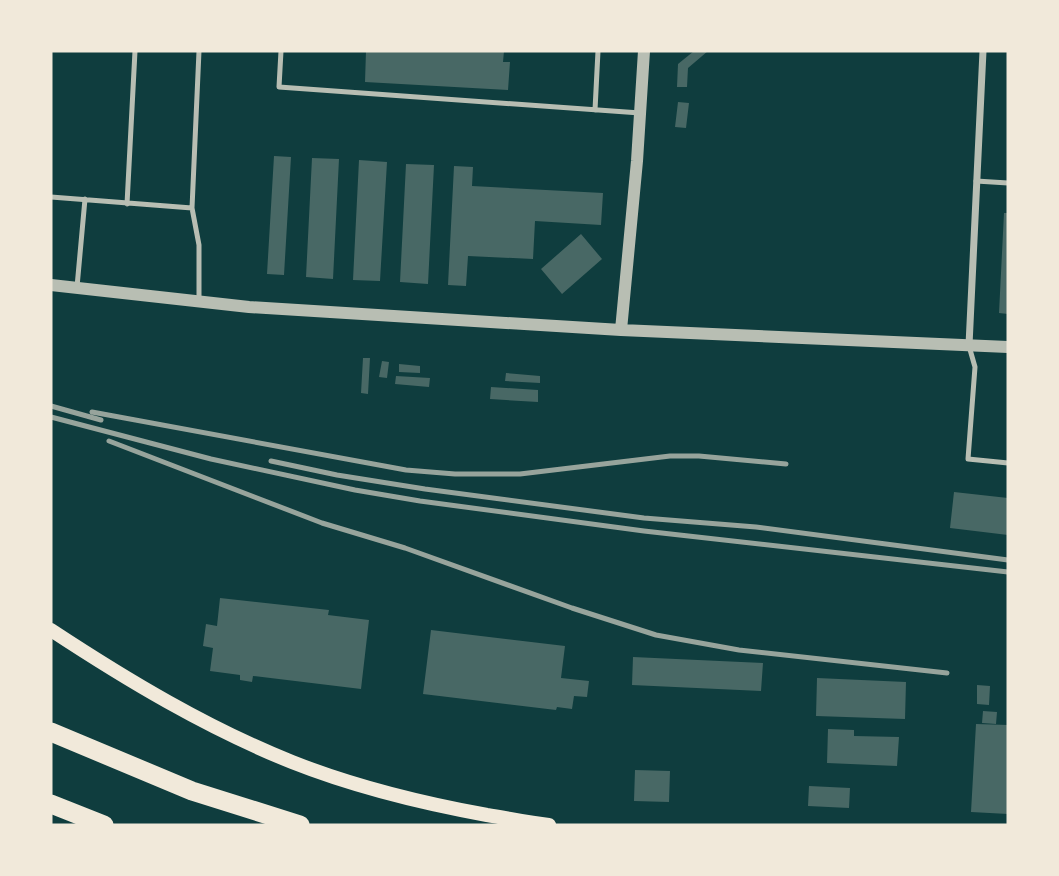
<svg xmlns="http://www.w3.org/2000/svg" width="1059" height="876" font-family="'Asap Condensed',sans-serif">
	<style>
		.building { fill: #486865 }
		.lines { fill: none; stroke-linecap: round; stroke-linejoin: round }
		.service { stroke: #b8beb3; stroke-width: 5 }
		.minor { stroke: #b8beb3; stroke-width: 7 }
		.tertiary { stroke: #b8beb3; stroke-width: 12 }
		.secondary { stroke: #f1e9da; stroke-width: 14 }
		.motorway { stroke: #f1e9da; stroke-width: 19 }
		.rail { stroke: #97a49c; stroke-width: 5 }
	</style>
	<rect width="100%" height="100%" fill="#0f3d3e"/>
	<path class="building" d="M366,51H504L503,62H510L508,90L365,82Z
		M694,51H708L688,68L687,87H677L678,64Z
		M678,102L689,103L686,128L675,127Z
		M274,156L291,157L284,275L267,274Z
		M312,158L339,159L333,279L306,277Z
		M359,160L387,162L380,281L353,280Z
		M406,164L434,165L428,284L400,282Z
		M454,166L473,167L472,186L603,193L601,225L535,221L533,259L468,256L466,286L448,285Z
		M1004,213H1008V314L999,313Z
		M581,234L602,259L562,294L541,269Z
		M363,358H370L368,394L361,393Z
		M382,361L389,362L387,378L379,377Z
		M399,364L420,366V373L399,372Z
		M506,373L540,376V383L505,381Z
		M396,376L430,378L429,387L395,384Z
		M491,387L538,390V402L490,399Z
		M954,492L1008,498V535L950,528Z
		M220,598L329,610L328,615L369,620L361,689L253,676L252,682L240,680V675L210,671L213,648L203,646L206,624L217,626Z
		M431,630L565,646L561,678L589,681L587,697L574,696L572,709L557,707L556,710L423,694Z
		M633,657L763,663L761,691L632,685Z
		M817,678L906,682L905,719L816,716Z
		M977,685L990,686L989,705L977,704Z
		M983,711L997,712L996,724L982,723Z
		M976,724L1008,725V814L971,812Z
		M828,729L854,730V736L899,737L897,766L827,763Z
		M635,770L670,771L669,802L634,801Z
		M809,786L850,788L849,808L808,806Z"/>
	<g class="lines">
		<path class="service" d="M199,51L192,208L199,245V302
			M281,51L279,87L640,113
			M595,110L598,51
			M976,181L1008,183
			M51,197L192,208
			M127,204L135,51
			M77,287L85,199
			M969,346L975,367L968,459L1008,463"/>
		<path class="minor" d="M969,345L983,51"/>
		<path class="tertiary" d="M51,285L249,307L621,330L1008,347
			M621,330L637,161L644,51"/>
		<path class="secondary" d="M51,630C127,680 207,728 292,762C355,787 421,803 487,815C507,818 528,823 549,825"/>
		<path class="motorway" d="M51,732L192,791L300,825
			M51,804L104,825"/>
		<path class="rail" d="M51,406L101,420
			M92,412L406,470L455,474H520L670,456H699L786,464
			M51,417L211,459L355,490L420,501L644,531L1008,572
			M109,441L322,523L405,548L572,608L656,635L739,650L947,673
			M271,461L337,475L425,489L644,518L756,527L1008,560"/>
	</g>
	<rect width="1059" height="876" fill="none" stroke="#f1e9da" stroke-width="105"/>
</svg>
